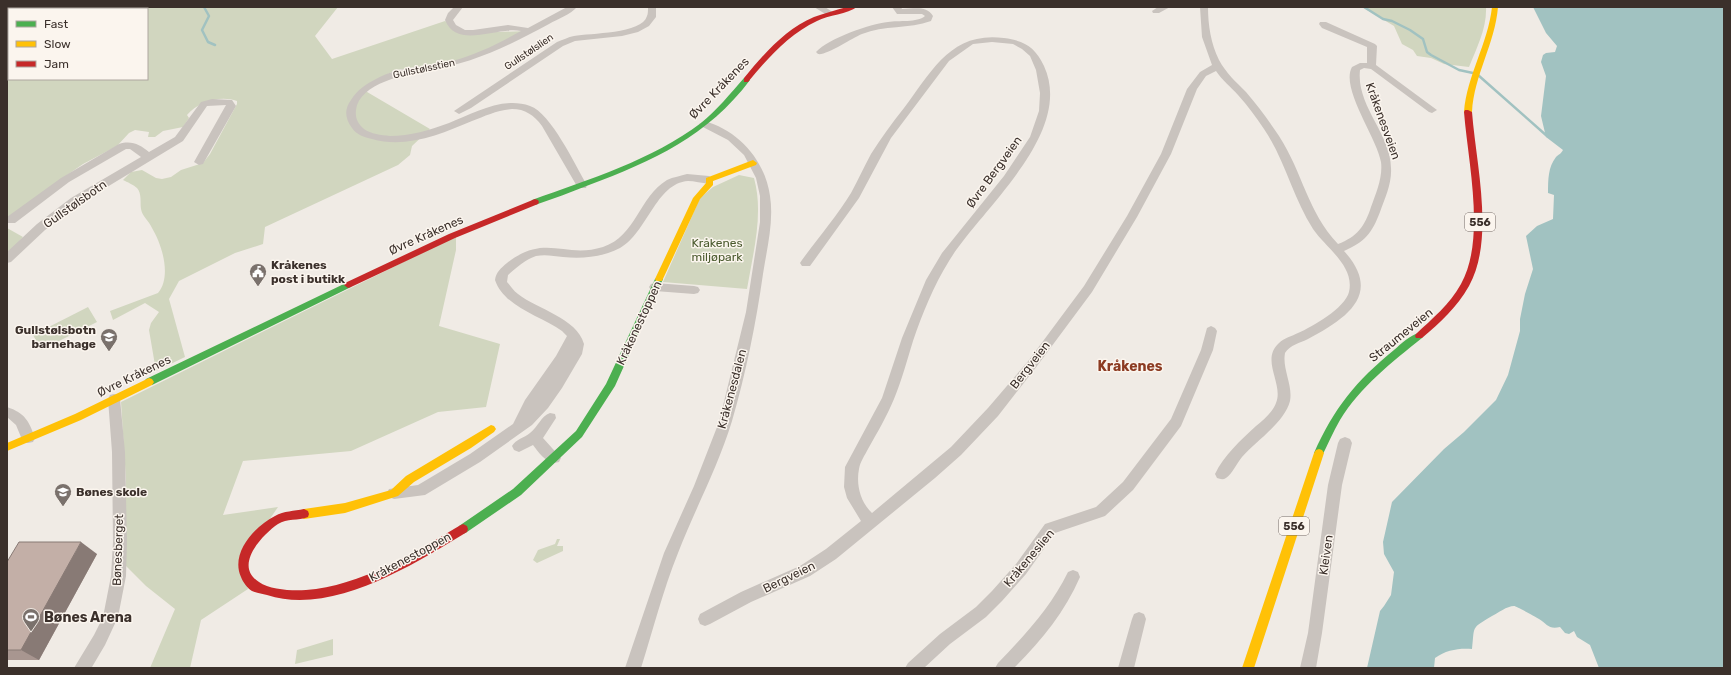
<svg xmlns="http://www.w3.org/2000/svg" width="1731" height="675" font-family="Rubik,sans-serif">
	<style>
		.green { fill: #d1d6bf }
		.water { fill: #a1c2c1 }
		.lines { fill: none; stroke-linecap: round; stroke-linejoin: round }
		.stream { stroke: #a1c2c1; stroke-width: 2.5 }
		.street { fill: #c9c3be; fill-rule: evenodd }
		.fast { fill: #4caf50; fill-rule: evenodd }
		.slow { fill: #ffc107; fill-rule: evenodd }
		.jam { fill: #c62828; fill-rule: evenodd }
		.wall { fill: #a89690 }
		.shaded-wall { fill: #887a75 }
		.building { fill: #c3afa7; stroke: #887a75 }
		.labels { text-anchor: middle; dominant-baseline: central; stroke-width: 3; stroke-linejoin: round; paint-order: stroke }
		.far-street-label { font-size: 10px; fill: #3b302b; stroke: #fbf5ee }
		.shield { fill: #fbf5ee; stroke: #756b66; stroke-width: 1 }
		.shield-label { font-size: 11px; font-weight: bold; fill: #3b302b }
		.street-label { font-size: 12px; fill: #3b302b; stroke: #fbf5ee }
		.park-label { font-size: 12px; fill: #4a5a2e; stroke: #fbf5ee }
		.poi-label { font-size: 12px; font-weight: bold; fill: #3b302b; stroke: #fbf5ee; text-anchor: start }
		.quarter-label { font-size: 14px; font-weight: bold; fill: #8c3b22; stroke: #fbf5ee }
		.near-poi-label { font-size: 14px; font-weight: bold; fill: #3b302b; stroke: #fbf5ee; text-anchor: start }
	</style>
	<rect width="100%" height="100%" fill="#f0ebe5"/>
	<path class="green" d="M14,7H338L315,36L332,59L445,21L468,33L528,31L458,62L395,70L362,89L430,129L412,146L410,155L398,165L265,227L263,244L235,253L179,281L169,299L185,357L156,371L149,330L151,323L159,312L145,303L113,320L110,311L158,293C172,276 162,245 152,228C149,221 142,216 141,209C140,202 142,194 137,188C134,185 127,182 123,180L131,172L142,170L156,178L162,179L171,177L181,170L203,163L210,154L237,104V101C220,95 198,102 187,115L189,118L183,127L163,131L155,137H148L149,132L135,130L129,133L117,146L83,164L57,182L7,221V75L9,73V79H147V9H16Z
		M1362,7H1486C1487,28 1477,47 1469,67L1444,64L1431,58L1417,56L1413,50L1402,44L1394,26Z
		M739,175L754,178C764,214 753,253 747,289L663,282L700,198L713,187Z
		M7,228L23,237L7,255Z
		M456,236V250L439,326L500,344L486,407L438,412L351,451L243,461L223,515L278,507L241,561L248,589L201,620L190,668H150L175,609L146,586L124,564L126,480L121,402Z
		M88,307L97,322L41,350L33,335Z
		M557,539H560L557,546H563V551L537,563L533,560L538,550L555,544Z
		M333,639V655L295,664L297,650Z"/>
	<path class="water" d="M1533,7H1724V668H1599L1590,645L1577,637L1574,631L1569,634L1565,633L1560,627C1549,630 1547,624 1539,619C1536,617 1516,606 1514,606C1507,606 1498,613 1492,616C1470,629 1475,626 1472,649C1459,648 1446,650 1435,658L1434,668H1367L1380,611L1384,606L1391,595L1394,572L1384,554L1383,542L1392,502L1444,449L1464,432L1496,400L1508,375L1520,331V319L1525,294L1533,269L1526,236L1537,226L1553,219L1554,195L1548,193C1548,180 1548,167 1556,157C1559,154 1561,154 1563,150L1546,137L1541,116L1546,76L1541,62L1543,55L1546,53L1555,52L1557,46L1546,33Z"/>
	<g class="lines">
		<path class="stream" d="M204,7L209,16L202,30L208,42L215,45
			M1364,7L1383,19L1392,21L1410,30L1423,39L1427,52L1431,55L1459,70L1473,73
			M1478,75L1547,136"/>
		<path class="street" d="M454,7H463L453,20L456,25L465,30H473L508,25L528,28L567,7H577C571,14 558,19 549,24C510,45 472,64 428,70C407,74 359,83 356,110C355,118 358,124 364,129C371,134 381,135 390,136C410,136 430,130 449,123C473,114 502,96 530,106C551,113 575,165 587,185L586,188H578L542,126C534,115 525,109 512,109C497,110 485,116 472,121C441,134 406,149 372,139C364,137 357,135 352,128C345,119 344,109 351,100C357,90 366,84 376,79C399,66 427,67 452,61C476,55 499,43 521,31C498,26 457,50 445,20L448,13Z
			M648,7H656V17L649,26L638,32L622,36L575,41L563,46L471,108L459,114L454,111L557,42C563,40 568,37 574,36C590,33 642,34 647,16C648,14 648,10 648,7Z
			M814,7H825L834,13L833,15H827Z
			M892,7H901L902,9C914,9 926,5 933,16L931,21C909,29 884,25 862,34C852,38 826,56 818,54L816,52C829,38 870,24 888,22C899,20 917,23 925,16L922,14H897Z
			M1158,7H1170L1159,13H1153L1152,11Z
			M1200,7H1208C1208,25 1211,44 1219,60C1226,73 1236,82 1246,92C1258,106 1269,121 1279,136C1303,173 1307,211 1338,244C1357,237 1365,226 1371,207C1376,193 1383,177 1381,162C1377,138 1340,88 1352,67L1360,63H1367V47L1322,28L1319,24L1320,22H1326L1375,44L1377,46L1376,65L1437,110L1432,113L1429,112L1371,69L1364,68L1360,70C1356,106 1391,134 1391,168C1392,183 1385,198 1380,212C1372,233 1365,242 1344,251C1383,294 1347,318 1308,339C1300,343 1290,345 1285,353C1282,369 1293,385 1290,401C1285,422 1256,441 1242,457C1237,463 1232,474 1226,478C1223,480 1220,479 1217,478L1215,474C1224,455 1241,440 1256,426C1263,420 1273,412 1276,403C1284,384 1260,360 1279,343C1284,338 1292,336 1298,333C1312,327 1345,308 1349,292C1355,266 1326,248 1313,229C1293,198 1285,160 1264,129C1256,117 1248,106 1238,95C1231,87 1222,80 1216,71L1206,76L1197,89L1171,154L1137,217L1092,292L1037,366L998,416L961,455L935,478L836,559L810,576L751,602L710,624L705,626L700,624L698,619L700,614L741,592L800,566L826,549L861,521L847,498L844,487L845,467L882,398L902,338L926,280L942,253L1004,176L1030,137L1039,111L1040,93L1036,70L1030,56L1022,49L1013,44L992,42L973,44L949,61L891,138L859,198L810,266H802L800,263L802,260C818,238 837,216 851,193C858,180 864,167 871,154C881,138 892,123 904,108C932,71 951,31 1004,38C1025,41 1035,47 1044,66C1075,134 980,210 949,261C934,285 922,314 913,341C907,360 902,380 894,399C887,416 877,433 868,449C865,455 860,462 859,469C856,484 860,502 872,513L951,447L988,408L1029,360L1084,286L1127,216L1161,154L1187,89L1200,72L1212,65L1202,37Z
			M9,67V74L7,75V68Z
			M212,99L232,100L236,106L203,164L199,165L194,162L226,105L207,106L183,141L79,204L45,230L11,262L7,263V252L37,224L71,198L141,157L130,149H126L69,182L15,223H7V217L61,178L119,144C132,140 140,145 149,152L175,137L201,102Z
			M704,121C738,130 765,160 770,196C774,221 767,248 763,274C756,323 746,373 732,421C718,467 695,509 678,553C663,590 653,630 641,668H625L664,553L694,486L719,422L746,312L760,222V196L756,178L744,155L728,140L701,126L699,124Z
			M687,174L709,176L714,180L709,184C702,183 694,181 688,181C656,183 647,233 620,248C602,257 583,259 563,257C554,256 545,254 536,256C526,259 516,268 508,275L507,282C511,286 513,291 518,294C537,309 577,318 584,344L582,354L562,388L548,408L532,425L480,462L425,495L394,499L389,497L387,493L389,489L418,485L470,454L513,424L525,400L556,356L567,336L562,331C541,316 504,307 495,280C496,272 501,268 507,263C545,233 565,259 603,247C636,236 639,197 667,180C673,177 681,176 687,174Z
			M655,283L694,286L698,287L700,290L698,293L694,294L655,291L651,290L649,287L651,284Z
			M1211,326L1215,328L1217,331L1213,350L1181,426L1133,490L1105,516L1055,533L1026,574L1002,601L986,617L950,644L924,668H905L908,663L940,634L976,607L992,591L1016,564L1045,524L1096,507L1123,482L1171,419L1201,350L1207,328Z
			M114,394L118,395L120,399L125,452L127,542L126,576L118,617L105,645L92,667L74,668L94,635L103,617L111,576L113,542L112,452L108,399L110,395Z
			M7,407C25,413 29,421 35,438L33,442L28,443L23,442L16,425L7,417Z
			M550,413L555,414L556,418L543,438L561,458L559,462C548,466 539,453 533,445L519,452L514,450L512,446C516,439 524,438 530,433C538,427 541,416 550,413Z
			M1345,437L1350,439L1352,443L1342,485L1322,633L1316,668H1300L1308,633L1328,485L1338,443L1340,439Z
			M1073,570L1078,572L1080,577C1065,612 1041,641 1014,668H995L998,663C1025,635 1051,607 1068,572Z
			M1139,612L1144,614L1146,619L1134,668H1118L1132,619L1134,614Z"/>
		<path class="fast" d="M744,78H748L750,80C708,136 653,161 589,185C571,192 553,199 535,205L531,202L532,200C590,179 652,160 701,123C717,110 730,94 744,78Z
			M659,276L663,279L615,386L582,437L521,495L467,532L463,534L459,532L458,529L459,526L513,489L576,431L606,384L655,279Z
			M348,282L352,285L351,287L152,385H146L144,382L146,379Z
			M1419,333L1422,334L1423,336L1422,338C1392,362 1360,387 1340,420C1333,432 1328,444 1322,456L1319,457L1316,456L1314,453C1334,408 1356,381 1394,350C1401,344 1410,335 1419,333Z"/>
		<path class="slow" d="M1492,7H1498C1495,44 1474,75 1472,112L1468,114L1464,112C1467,75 1488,44 1492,7Z
			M753,160L757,163L756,165L713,181V185L700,199L662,281H656L655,279L693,198L706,183V178Z
			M149,378L152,379L154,382L152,385L81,420L7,451V443L75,414Z
			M491,425L494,426L496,429L494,432L471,448L414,482L398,496L345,513L304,519L300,517L299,514L300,511L304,509L345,503L391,490L406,476Z
			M1319,449L1322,450L1324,453L1254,668H1242L1314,453L1316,450Z"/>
		<path class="jam" d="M847,7H857C848,14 828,15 817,21C789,34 768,58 748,82H744V78C763,55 785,29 814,17C825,13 836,10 847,7Z
			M1465,110H1468L1472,112C1476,164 1495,239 1469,286C1457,307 1440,323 1422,338H1416L1415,336L1416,334C1432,319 1450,304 1461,284C1486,239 1468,163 1464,112Z
			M535,199L538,200L539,202L538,204L455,238L351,287L348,288L344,285L345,283L449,234Z
			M304,509L308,511L309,514L308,517C298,521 287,518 278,524C262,535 233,566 259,582C270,590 293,591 306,590C360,586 415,553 459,526L463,524L467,526L468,529L467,532C413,565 332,616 267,595C262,594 257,593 252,591C247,588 243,582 241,577C230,553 255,526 275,516C284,511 294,511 304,509Z"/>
	</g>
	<path class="wall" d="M97,554L39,660H7V562Z"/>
	<path class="shaded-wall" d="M81,542L97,554L39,660L21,650Z"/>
	<path class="building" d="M19,542H81L21,650H7V562Z"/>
	<defs>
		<symbol id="civic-pin" viewBox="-11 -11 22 30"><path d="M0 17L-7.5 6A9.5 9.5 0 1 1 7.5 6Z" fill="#7a716c" stroke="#fbf5ee"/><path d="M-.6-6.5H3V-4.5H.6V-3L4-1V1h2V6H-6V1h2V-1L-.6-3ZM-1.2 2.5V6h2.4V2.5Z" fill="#fff"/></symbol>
		<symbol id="school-pin" viewBox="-11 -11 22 30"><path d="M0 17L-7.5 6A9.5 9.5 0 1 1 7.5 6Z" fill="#7a716c" stroke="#fbf5ee"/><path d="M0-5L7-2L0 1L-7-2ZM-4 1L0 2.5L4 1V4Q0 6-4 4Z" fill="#fff"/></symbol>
		<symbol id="stadium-pin" viewBox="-11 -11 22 30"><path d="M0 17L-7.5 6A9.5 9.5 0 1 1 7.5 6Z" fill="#7a716c" stroke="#fbf5ee"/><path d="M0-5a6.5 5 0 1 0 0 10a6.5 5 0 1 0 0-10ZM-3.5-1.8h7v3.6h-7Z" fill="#fff"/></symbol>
	</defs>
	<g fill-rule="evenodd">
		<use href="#civic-pin" x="248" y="262" width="20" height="27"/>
		<use href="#school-pin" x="99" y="327" width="20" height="27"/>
		<use href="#school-pin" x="53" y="482" width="20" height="27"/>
		<use href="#stadium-pin" x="21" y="607" width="20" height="27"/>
	</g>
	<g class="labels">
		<g class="far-street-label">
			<text transform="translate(529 52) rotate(-34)">Gullstølslien</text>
			<text transform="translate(424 69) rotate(-12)">Gullstølsstien</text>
		</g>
		<g class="shield">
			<rect x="1465" y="213" width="30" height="18" rx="3"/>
			<rect x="1279" y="517" width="30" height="18" rx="3"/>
		</g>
		<g class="shield-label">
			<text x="1480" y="222">556</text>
			<text x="1294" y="526">556</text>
		</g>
		<g class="street-label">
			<text transform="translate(719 88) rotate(-46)">Øvre Kråkenes</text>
			<text transform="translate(1383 121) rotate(70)">Kråkenesveien</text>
			<text transform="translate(994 172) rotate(-54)">Øvre Bergveien</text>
			<text transform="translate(75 204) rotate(-35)">Gullstølsbotn</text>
			<text transform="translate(426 235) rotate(-24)">Øvre Kråkenes</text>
			<text transform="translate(639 323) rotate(-65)">Kråkenestoppen</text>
			<text transform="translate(1401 335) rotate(-39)">Straumeveien</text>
			<text transform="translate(1030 365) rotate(-52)">Bergveien</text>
			<text transform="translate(134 376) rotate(-26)">Øvre Kråkenes</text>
			<text transform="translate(732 389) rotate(-75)">Kråkenesdalen</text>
			<text transform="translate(118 550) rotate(-88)">Bønesberget</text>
			<text transform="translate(1326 555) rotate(-82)">Kleiven</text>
			<text transform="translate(410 557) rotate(-28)">Kråkenestoppen</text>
			<text transform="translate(1029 558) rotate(-50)">Kråkeneslien</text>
			<text transform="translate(789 577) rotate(-26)">Bergveien</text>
		</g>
		<g class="park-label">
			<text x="717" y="243">Kråkenes<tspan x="717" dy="14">miljøpark</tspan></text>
		</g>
		<g class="poi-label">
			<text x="271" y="265">Kråkenes<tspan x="271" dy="14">post i butikk</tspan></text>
			<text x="96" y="330" text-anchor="end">Gullstølsbotn<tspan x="96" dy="14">barnehage</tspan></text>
			<text x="76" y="492">Bønes skole</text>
		</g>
		<g class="quarter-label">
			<text x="1130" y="366">Kråkenes</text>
		</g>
		<g class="near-poi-label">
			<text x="44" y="617">Bønes Arena</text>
		</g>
	</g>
	<rect width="1731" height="675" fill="none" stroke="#3b302b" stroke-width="16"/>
	<rect x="8" y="8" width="140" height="72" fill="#fbf5ee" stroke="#aea6a0"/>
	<rect x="16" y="21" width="20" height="6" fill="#4caf50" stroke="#aea6a0"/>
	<text x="44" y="28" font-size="12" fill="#3b302b">Fast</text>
	<rect x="16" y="41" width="20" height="6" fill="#ffc107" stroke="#aea6a0"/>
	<text x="44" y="48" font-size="12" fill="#3b302b">Slow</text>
	<rect x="16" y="61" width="20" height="6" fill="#c62828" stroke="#aea6a0"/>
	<text x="44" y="68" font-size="12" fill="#3b302b">Jam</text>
</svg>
